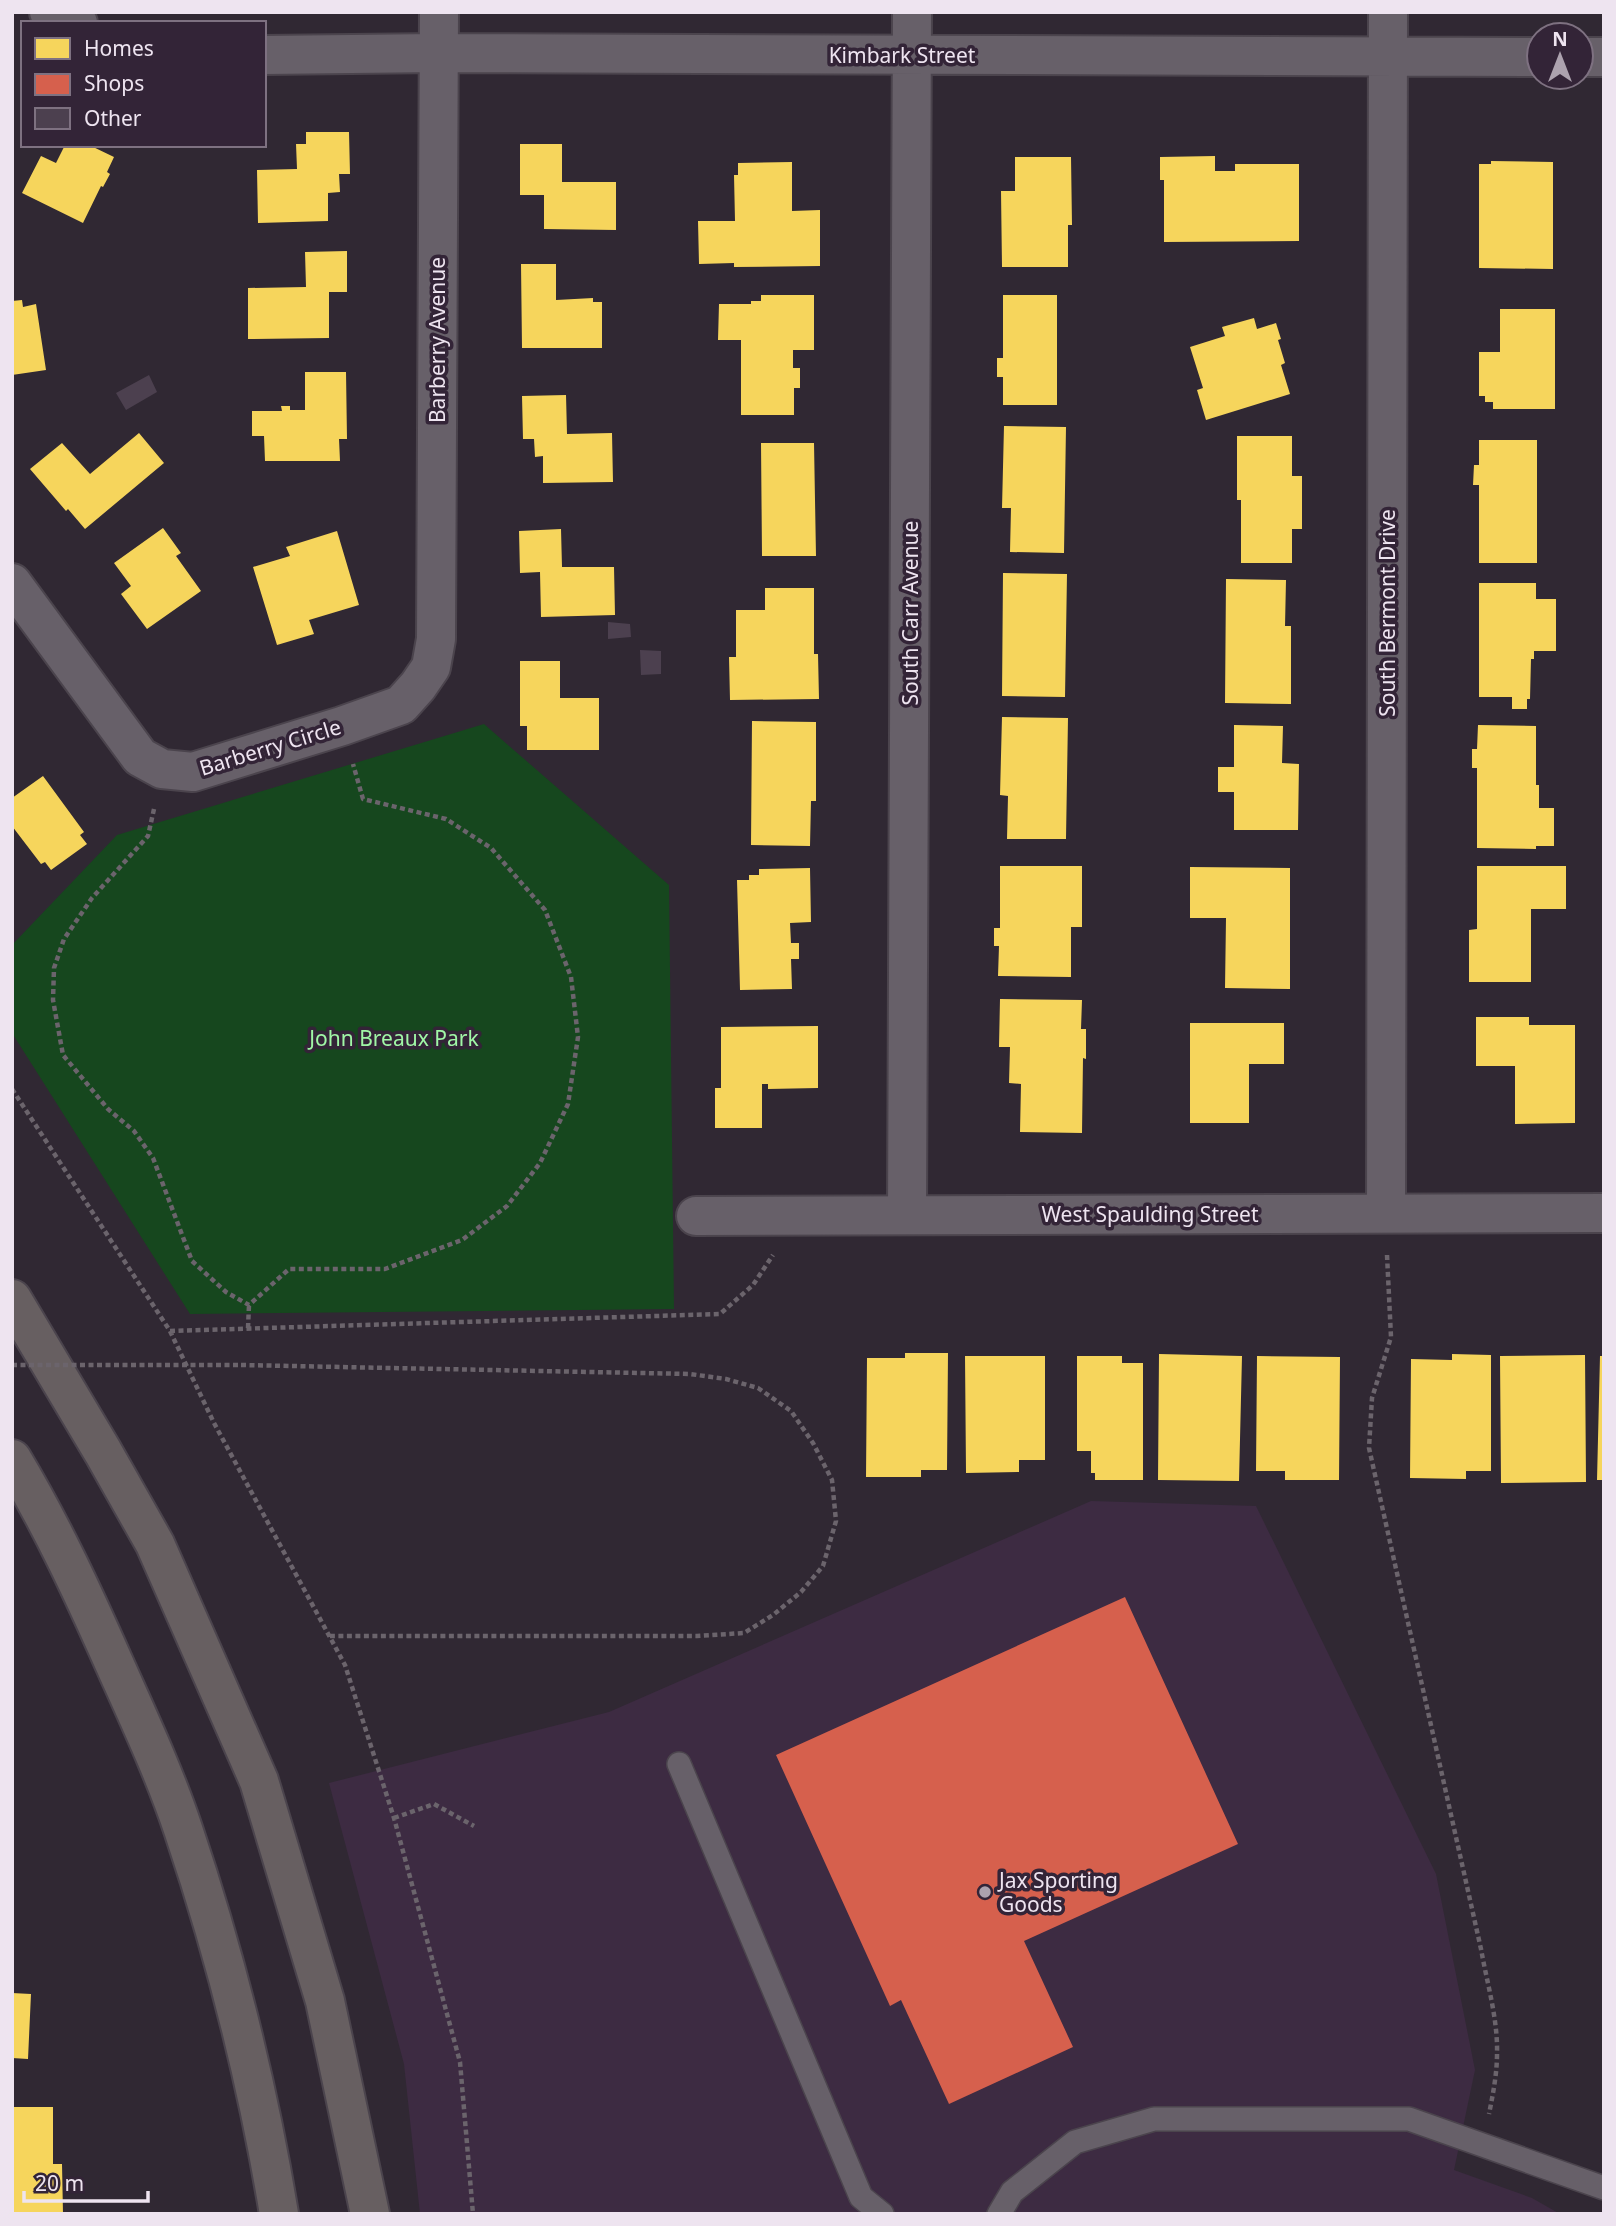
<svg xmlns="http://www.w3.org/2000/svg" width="1616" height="2226" font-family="'Noto Sans',sans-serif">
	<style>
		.built { fill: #3d2b42 }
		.green { fill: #16471e }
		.homes { fill: #f6d55c }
		.shops { fill: #d6604d }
		.building { fill: #4c404f }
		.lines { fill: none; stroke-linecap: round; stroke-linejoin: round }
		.lane-casing { stroke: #4b444d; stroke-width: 26 }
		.street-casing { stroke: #4b444d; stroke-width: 42 }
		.primary-casing { stroke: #4b444d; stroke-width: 42 }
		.path { stroke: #6b646c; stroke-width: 4.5; stroke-dasharray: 5 3.5; stroke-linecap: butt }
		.lane { stroke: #676069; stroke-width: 23 }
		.street { stroke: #676069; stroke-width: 38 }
		.primary { stroke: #675f61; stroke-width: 38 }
		.path-bridge { stroke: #6b646c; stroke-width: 4.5; stroke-dasharray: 5 3.5; stroke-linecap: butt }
		.poi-dot { fill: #aca2ae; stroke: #332437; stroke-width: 2.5 }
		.labels { text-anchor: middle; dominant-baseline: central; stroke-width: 7; stroke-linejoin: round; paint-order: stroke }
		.street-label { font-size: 21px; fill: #eee4f0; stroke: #332437 }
		.park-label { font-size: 21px; fill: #a0f7a6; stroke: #332437 }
		.poi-label { font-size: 21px; fill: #eee4f0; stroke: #332437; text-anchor: start }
	</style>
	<rect width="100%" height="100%" fill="#302833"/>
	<path class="built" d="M1091,1501L1256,1506L1436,1874L1475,2070L1454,2170L1532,2198L1560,2214H420L404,2064L329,1783L609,1712Z"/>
	<path class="green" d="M484,724L669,885L674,1309L190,1314L12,1033V945L117,835Z"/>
	<path class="homes" d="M306,132H349L350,174H339L340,192L328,193V221L258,223L257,170L297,169L296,144H306Z
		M520,144H562V182H616V230L544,229V195H520Z
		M65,145H89L114,157L107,172L110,174L103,187L101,186L83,223L22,193L41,156L56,163Z
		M1215,156V171H1235V164H1299V241L1164,242V180H1160V157Z
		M1015,157H1071L1072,225H1068V267H1002L1001,191H1015Z
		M1491,161L1553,162V269L1479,268V164H1491Z
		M792,162V211L820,210V266L734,267V263L699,264L698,221H735L734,175H738V163Z
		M347,251V292H329V338L248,339V288L306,287L305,252Z
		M521,264H556V300L593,298V302H602V348H522Z
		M761,295H814V350H793V368H800V388H794V415H741V340H718L719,304H751V301H761Z
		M1003,295H1057V405H1003V377H997V358H1003Z
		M22,300L23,307L36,304L46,370L12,375V301Z
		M1500,309H1555V409H1493V402H1485V396H1479V352H1500Z
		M1254,318L1257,329L1276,323L1281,339L1278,340L1285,363L1281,365L1290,394L1206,420L1197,390L1203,388L1190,347L1225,336L1222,327Z
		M305,372H346L347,439H339L340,461H265L264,436H252V411H282L281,406H290V410H305Z
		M566,395L567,434L612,433L613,482L543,483V456L535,457L534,439H523L522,396Z
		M1004,426L1066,427L1064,553L1010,552L1011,508H1002Z
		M139,433L164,463L85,529L68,509L66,511L30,469L62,443L90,474Z
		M1237,436H1292V476H1302V529H1292V563H1241V500H1237Z
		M1479,440H1537V563H1479V485H1473L1474,465H1479Z
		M761,443H814L816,556H762Z
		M163,528L181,553L176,556L201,591L147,629L121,594L131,586L114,563Z
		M561,529L562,567H614L615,615L541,617L540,572L520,573L519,531Z
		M337,531L359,605L309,620L314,634L277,645L253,567L290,556L286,547Z
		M1003,573L1067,574L1065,697L1002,696Z
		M1226,579L1286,580L1285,626H1291V704L1225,703Z
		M1479,583H1536V599H1556V651H1534V659H1531L1530,699H1527V709H1512V697H1479Z
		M765,588H814V654H818L819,699L730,700L729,657H736V610H765Z
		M520,661H560V698H599V750H527V726H520Z
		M1002,717L1068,718L1066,839H1007L1008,796L1000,795Z
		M752,721L816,722V801H811L810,846L751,845Z
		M1234,725L1283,726L1282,763L1299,764L1298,830H1234V792H1218V767H1234Z
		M1478,725L1536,726V785H1539V808H1554V846H1536V849L1477,848V768H1472V749H1477Z
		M43,776L84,832L80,835L87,844L51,870L45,862L41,864L12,826V798Z
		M1000,866H1082V927H1071V977L998,976L999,946H994V928H1000Z
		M1477,866H1566V909H1531V982H1469V930L1477,929Z
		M1190,867L1290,868V989L1225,988L1226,918H1190Z
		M810,868L811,922L790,923L791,943H799V959H791L792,989L740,990L737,880H749V875H759V869Z
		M1000,999L1082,1000L1081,1029H1086V1059L1083,1058L1082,1133L1020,1132L1021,1084L1009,1083L1010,1047H999Z
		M1476,1017H1529V1025H1575V1123L1515,1124V1066H1476Z
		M1190,1023H1284V1064H1249V1123H1190Z
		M818,1026V1088L768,1089V1084H762V1128H715V1088H721V1027Z
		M905,1353H948L947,1470H921V1477H866L867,1358H905Z
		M1159,1354L1242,1356L1239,1481L1158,1480Z
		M1452,1354L1491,1355V1471H1466V1479L1410,1478L1411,1359L1452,1360Z
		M1585,1355L1586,1482L1501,1483L1500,1356Z
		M965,1356H1045V1460H1019V1472L966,1473Z
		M1077,1356H1122V1363H1143V1480H1095V1473H1091V1451H1077Z
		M1257,1356L1340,1357L1339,1480H1285V1471H1256Z
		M1600,1356H1604V1480H1597Z
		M12,1993L31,1994L28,2059L12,2058Z
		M12,2107H53V2164H62L63,2214H12Z"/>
	<path class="shops" d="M1125,1597L1238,1844L1024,1941L1073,2047L949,2104L901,2000L890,2006L776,1755Z"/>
	<path class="building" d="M149,375L157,392L126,410L116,393Z
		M608,622L630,624L631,637L608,639Z
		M640,650L661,651V674L641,675Z"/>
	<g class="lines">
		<defs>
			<path id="lane" d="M679,1764L861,2197L882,2214
				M999,2214L1012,2192L1075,2142L1154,2119H1409L1604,2188"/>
			<path id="street" d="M49,12L78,23
				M264,55L438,53L1539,57
				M1581,57H1604
				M12,583L140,757L162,769L193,772L342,726L401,705L418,686L431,667L436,639L439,12
				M1386,1213L1388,12
				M907,1214L912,12
				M696,1216L1604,1213"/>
			<path id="primary" d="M12,1299L103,1452L155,1544L259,1781L325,2001L370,2214
				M12,1459C51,1524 83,1593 114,1663C138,1717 164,1772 183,1829C224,1951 258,2086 279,2214"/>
		</defs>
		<use href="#lane" class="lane-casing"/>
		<use href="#street" class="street-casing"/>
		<use href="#primary" class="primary-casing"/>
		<path class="path" d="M154,809L148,836L92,898L64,939L54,968L53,1000L63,1055L108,1109L134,1131L153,1158L192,1261L226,1292L249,1305L289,1269H385L462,1240L507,1206L540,1163L568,1104L578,1037L571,977L545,910L491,848L446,819L363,799L353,764
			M12,1089L170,1331L214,1423L345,1665L394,1818L460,2062L473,2214
			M1387,1255L1391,1337L1372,1398L1369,1448L1481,1949C1487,1983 1498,2019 1497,2054C1497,2074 1493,2094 1489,2114
			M248,1328L249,1305
			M170,1331L720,1314L753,1285L773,1255
			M241,1365L690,1374L726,1379L758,1388L791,1411L813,1443L832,1480L836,1521L823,1566L801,1592L773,1615L744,1633L697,1636H330
			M394,1818L434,1804L474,1826"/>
		<use href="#lane" class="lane"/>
		<use href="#street" class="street"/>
		<use href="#primary" class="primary"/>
		<path class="path-bridge" d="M12,1365H241"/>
	</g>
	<circle class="poi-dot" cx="985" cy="1892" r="7"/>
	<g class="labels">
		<g class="street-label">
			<text x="902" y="55">Kimbark Street</text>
			<text transform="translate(437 340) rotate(-90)">Barberry Avenue</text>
			<text transform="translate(910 613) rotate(-90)">South Carr Avenue</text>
			<text transform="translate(1387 613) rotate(-90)">South Bermont Drive</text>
			<text transform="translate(270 747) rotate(-17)">Barberry Circle</text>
			<text x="1150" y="1214">West Spaulding Street</text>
		</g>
		<g class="park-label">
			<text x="394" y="1038">John Breaux Park</text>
		</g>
		<g class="poi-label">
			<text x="999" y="1880">Jax Sporting<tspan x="999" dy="24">Goods</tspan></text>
		</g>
	</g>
	<rect width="1616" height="2226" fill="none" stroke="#eee4f0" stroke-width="28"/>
	<rect x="21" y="21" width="245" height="126" fill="#332437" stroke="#7e7181" stroke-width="2"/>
	<rect x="35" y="38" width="35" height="21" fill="#f6d55c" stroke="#7e7181" stroke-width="2"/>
	<text x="84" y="56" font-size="21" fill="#eee4f0">Homes</text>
	<rect x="35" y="74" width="35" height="21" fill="#d6604d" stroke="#7e7181" stroke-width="2"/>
	<text x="84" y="91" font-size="21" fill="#eee4f0">Shops</text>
	<rect x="35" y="108" width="35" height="21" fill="#4c404f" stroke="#7e7181" stroke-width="2"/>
	<text x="84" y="126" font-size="21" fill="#eee4f0">Other</text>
	<g transform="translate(1560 56)"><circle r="33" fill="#332437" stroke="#7e7181" stroke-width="2"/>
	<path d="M0-5L12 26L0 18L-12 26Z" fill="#aca2ae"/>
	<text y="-10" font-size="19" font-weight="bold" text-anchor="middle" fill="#eee4f0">N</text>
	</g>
	<path d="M24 2191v10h124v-10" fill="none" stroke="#eee4f0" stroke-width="3.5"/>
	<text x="35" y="2191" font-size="21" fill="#eee4f0" stroke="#332437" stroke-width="5" paint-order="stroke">20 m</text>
</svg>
